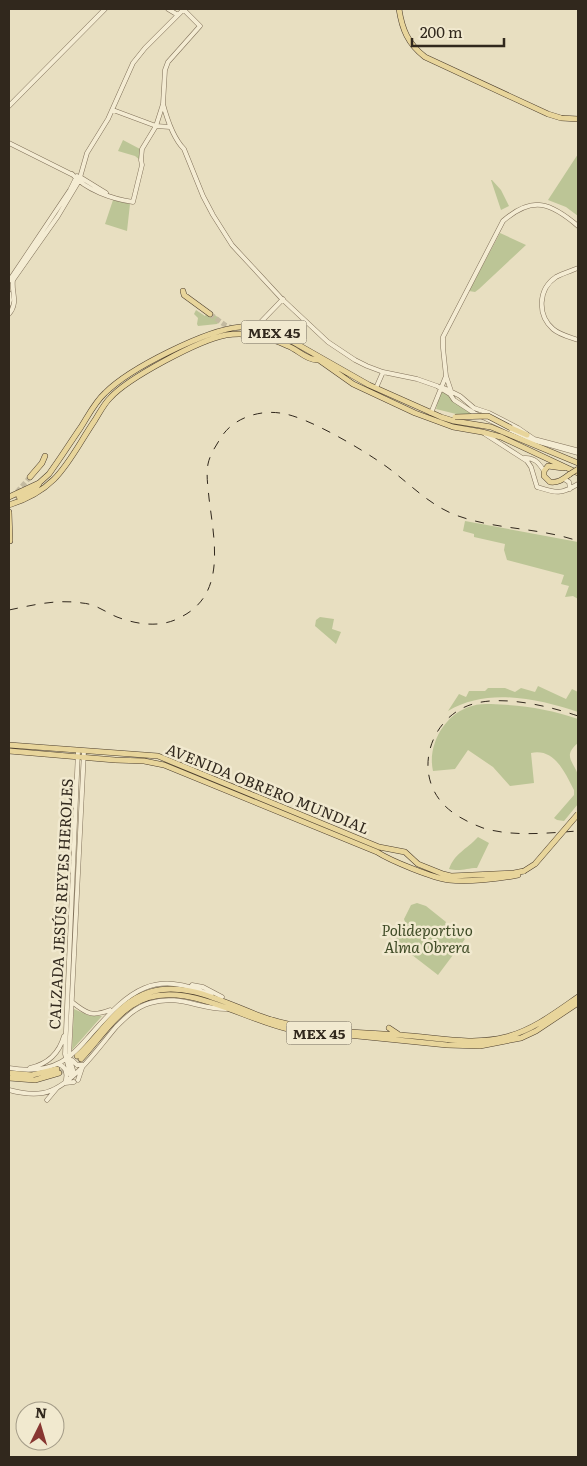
<svg xmlns="http://www.w3.org/2000/svg" width="587" height="1466" font-family="Literata,serif">
	<style>
		.green { fill: #bcc596 }
		.lines { fill: none; stroke-linecap: round; stroke-linejoin: round }
		.major-tunnel { stroke: #c3baa0; stroke-width: 5; stroke-dasharray: 5 2.5; stroke-linecap: butt }
		.minor-casing { stroke: #80715a; stroke-width: 5 }
		.major-casing { stroke: #4d3f2e; stroke-width: 6 }
		.minor { stroke: #f4ecd3; stroke-width: 4 }
		.major { stroke: #e8d59b; stroke-width: 5 }
		.rail { stroke: #31281d; stroke-width: 1; stroke-dasharray: 9 9; stroke-linecap: butt }
		.major-bridge-casing { stroke: #4d3f2e; stroke-width: 6; stroke-linecap: butt }
		.major-bridge { stroke: #e8d59b; stroke-width: 5 }
		.labels { text-anchor: middle; dominant-baseline: central; stroke-width: 5; stroke-linejoin: round; paint-order: stroke }
		.shield { fill: #f1e9cf; stroke: #6b6252; stroke-width: 1 }
		.shield-label { font-size: 14px; font-weight: bold; fill: #31281d }
		.street-label { font-size: 15px; fill: #31281d; stroke: #f1e9cf }
		.park-label { font-size: 15px; font-style: italic; fill: #3f4b26; stroke: #f1e9cf }
	</style>
	<rect width="100%" height="100%" fill="#e8dfc1"/>
	<path class="green" d="M123,140L140,149V160L135,156L118,151Z
		M578,154V216L566,207L548,200Z
		M491,180H492L501,190L509,206L501,210Z
		M113,200L130,204L127,231L105,224Z
		M500,233L526,245L479,289L475,292L469,291Z
		M196,310L205,316L209,311L219,318L220,321L217,324L198,326L197,324L198,318L194,314Z
		M441,389L477,415L456,414L436,409Z
		M465,521L578,542V609V599L573,596L565,597L569,586L561,584L564,575L507,560L504,550L505,544L474,537V534L463,531Z
		M320,617L334,619L332,629L341,632L336,644L315,626L316,620Z
		M538,686L566,699L572,689L578,692V712C538,699 487,687 448,711L459,694L466,697L469,691H485L488,688H505L515,692L521,688L535,692Z
		M491,704C521,705 550,709 578,719V743C562,756 574,762 578,775C580,783 578,796 578,804L564,821L557,820L554,818L574,795V790C565,773 555,748 531,753L534,783L510,786L493,767L468,750L455,769L433,771C427,745 445,713 472,706C478,704 485,704 491,704Z
		M478,837L489,843L477,868C466,868 461,872 449,869C455,853 466,850 478,837Z
		M417,903L426,906L446,922L445,924L465,939L438,975L394,941L406,925L404,919L411,905Z
		M74,1009L90,1016H102L72,1050Z"/>
	<g class="lines">
		<path class="major-tunnel" d="M210,314L225,325L235,329
			M221,334L241,330
			M17,492L30,477
			M59,1073L81,1059"/>
		<defs>
			<path id="minor" d="M168,9L178,15
				M163,104C167,119 173,138 184,149L203,196L213,215L232,245L282,299L328,342L355,360L367,366L383,372L417,379L437,386L450,394L454,400L474,413L532,440L578,453
				M9,106L105,9
				M113,110L156,126L170,127
				M9,143L73,175
				M72,174C86,190 112,199 133,202L142,165L141,160L142,149L156,126L163,104L165,70L168,62L200,26L183,9
				M80,177L106,193
				M578,268C571,271 563,273 556,277C538,289 537,315 553,329C560,335 570,337 578,340
				M9,281L70,190L77,176
				M9,293L10,300L9,304
				M9,314C19,302 11,292 13,280L58,216L79,181L87,153L108,119L133,63L145,48L184,9
				M255,328L283,299
				M446,376L451,391
				M376,388L383,372
				M444,388L460,396L474,408L489,413L518,428L534,439L576,450
				M431,413L446,376L443,348V337L503,221C533,195 551,203 578,226
				M485,434L527,461L531,467L537,487C556,493 560,495 578,484
				M524,458C534,457 539,463 544,471
				M564,479L569,482L570,489
				M192,985L203,987L222,997
				M72,1002C87,1014 92,1017 110,1010
				M72,1060L77,1065H83L78,1080
				M58,1064C67,1067 68,1074 65,1083L74,1082
				M9,1068C27,1071 45,1071 61,1062C74,1055 83,1043 92,1033C130,990 154,969 211,995
				M30,1068C48,1064 59,1054 64,1036
				M74,1073L69,1057L84,751
				M71,1077L65,1054L78,751
				M9,1090C20,1093 31,1095 43,1093C71,1088 98,1048 116,1027C126,1017 136,1007 150,1003C178,994 199,1009 226,1009
				M47,1100L57,1088"/>
			<path id="major" d="M399,9C402,29 408,44 425,57L548,114L561,118L578,119
				M183,291L184,295L210,314
				M246,331L264,334
				M511,428L527,435
				M563,468L548,466L544,471V476L550,482C559,483 563,479 570,474
				M30,477L42,463L45,456
				M9,497L39,483L49,474C60,459 70,443 81,427C88,416 95,402 105,393C130,368 206,330 240,327C254,326 268,330 281,335L369,385L441,417L454,421L491,427L578,463
				M19,497L35,489L39,484
				M9,505C60,489 68,460 95,420C100,412 104,404 110,398C128,378 199,340 226,335C247,332 269,337 288,346C298,350 308,361 319,360L353,384L415,413L453,427L482,432L501,437L578,473
				M9,512L10,541
				M9,745L158,756L379,847L405,852L418,864L443,874L451,876L514,873L524,871
				M9,751L115,760L144,761L164,765L377,852C391,861 433,878 449,880C467,882 500,879 518,875
				M389,1028L398,1034
				M77,1056C101,1035 117,1002 150,992C188,980 230,1006 266,1018C307,1032 357,1032 400,1035C435,1037 472,1046 506,1037C533,1030 555,1013 578,997
				M81,1059C97,1042 111,1020 131,1006C176,974 241,1019 288,1029L447,1045L480,1046L521,1038L536,1031L578,1003
				M9,1073L32,1075L57,1069
				M9,1078L35,1080L59,1073"/>
		</defs>
		<use href="#minor" class="minor-casing"/>
		<use href="#major" class="major-casing"/>
		<use href="#minor" class="minor"/>
		<use href="#major" class="major"/>
		<path class="rail" d="M9,610C33,605 57,599 82,603C96,604 105,612 117,617C138,625 162,628 181,617C227,594 214,540 209,498C208,487 206,475 208,464C210,454 217,444 222,436C234,418 259,410 280,413C307,416 365,451 387,467C409,483 427,503 453,514C493,530 538,527 578,541
			M578,716C549,706 503,695 473,704C434,715 414,765 439,799C449,813 467,822 483,828C513,837 547,833 578,831"/>
		<defs>
			<path id="major-bridge" d="M455,417L488,416L511,428
				M570,474L578,469
				M524,871L535,864L578,814"/>
		</defs>
		<use href="#major-bridge" class="major-bridge-casing"/>
		<use href="#major-bridge" class="major-bridge"/>
	</g>
	<g class="labels">
		<g class="shield">
			<rect x="241.5" y="320.5" width="65" height="23" rx="4"/>
			<rect x="286.5" y="1021.5" width="65" height="23" rx="4"/>
		</g>
		<g class="shield-label">
			<text x="274" y="332">MEX 45</text>
			<text x="319" y="1033">MEX 45</text>
		</g>
		<g class="street-label">
			<text transform="translate(268 788) rotate(22)">AVENIDA OBRERO MUNDIAL</text>
			<text transform="translate(60 904) rotate(-87)">CALZADA JESÚS REYES HEROLES</text>
		</g>
		<g class="park-label">
			<text x="427" y="929">Polideportivo<tspan x="427" dy="17">Alma Obrera</tspan></text>
		</g>
	</g>
	<rect width="587" height="1466" fill="none" stroke="#31281d" stroke-width="20"/>
	<g transform="translate(40 1426) rotate(5)"><circle r="24" fill="#f1e9cf" stroke="#a49c88"/>
	<path d="M0-4L9 19L0 12L-9 19Z" fill="#883631"/>
	<text y="-8" font-size="14" font-weight="bold" text-anchor="middle" fill="#31281d">N</text>
	</g>
	<path d="M412 38v8h92v-8" fill="none" stroke="#31281d" stroke-width="2.5"/>
	<text x="420" y="38" font-size="15" fill="#31281d" stroke="#f1e9cf" stroke-width="4" paint-order="stroke">200 m</text>
</svg>
